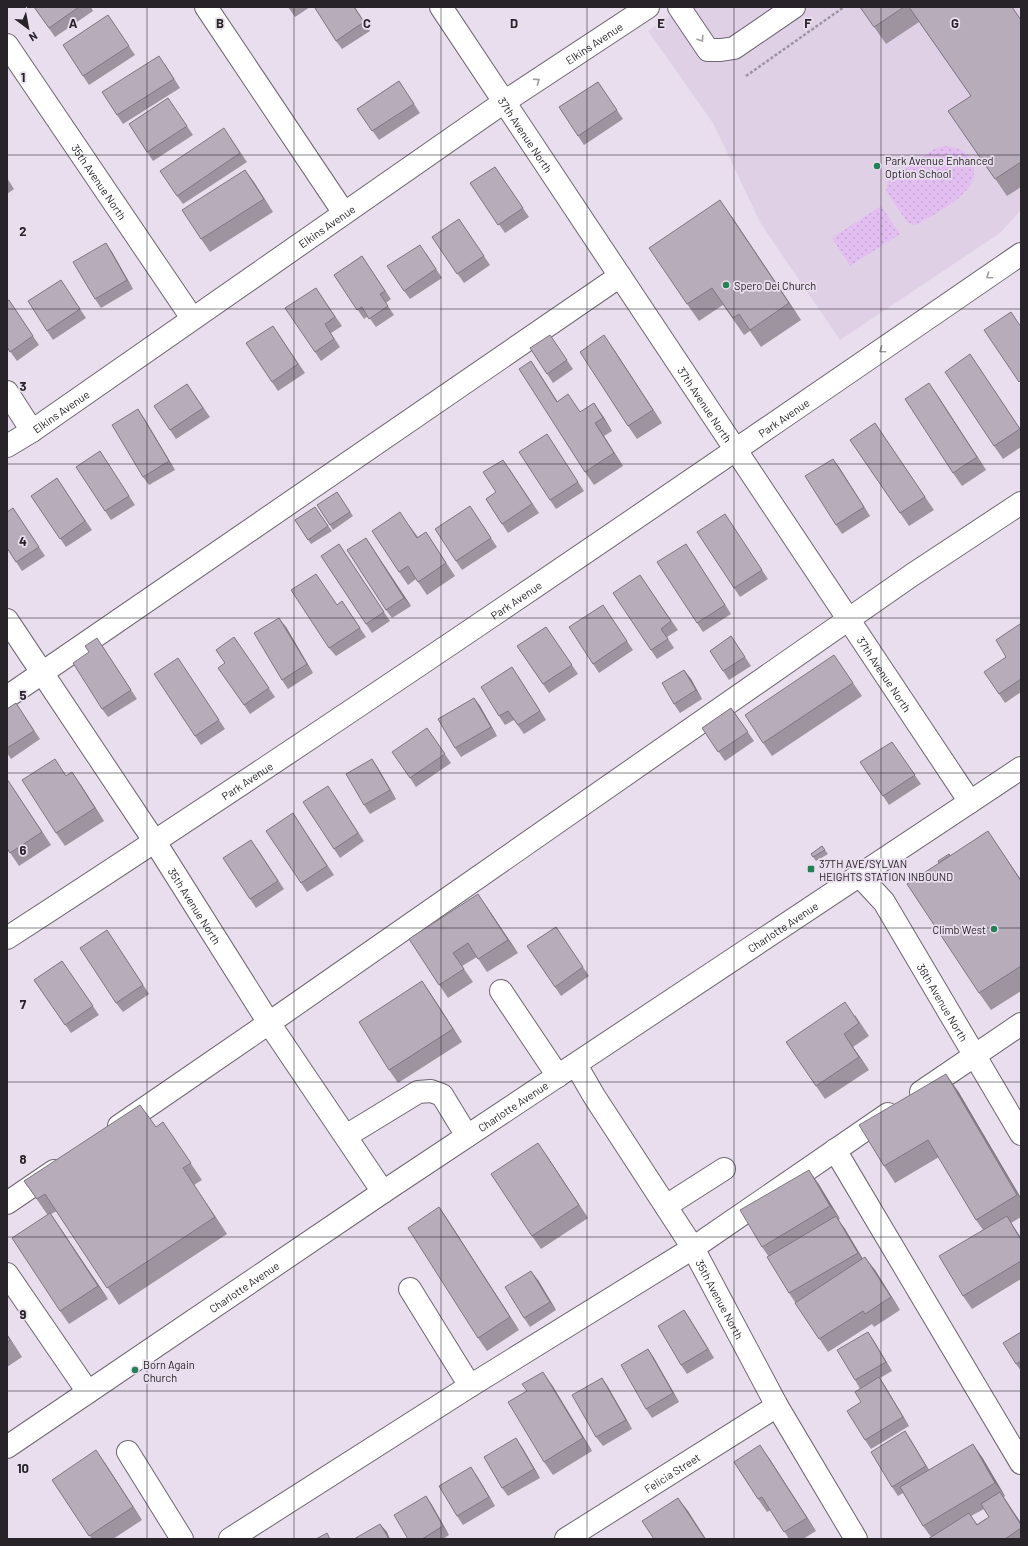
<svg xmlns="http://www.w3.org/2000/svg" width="1028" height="1546" font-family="Barlow,sans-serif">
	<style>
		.built { fill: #dfd0e5 }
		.grass { fill: url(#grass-dots) }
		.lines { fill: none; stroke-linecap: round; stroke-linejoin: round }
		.minor-casing { stroke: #6f6672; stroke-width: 24 }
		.major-casing { stroke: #6f6672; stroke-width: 24 }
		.path { stroke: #9c949f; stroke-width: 2.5; stroke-dasharray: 3 2; stroke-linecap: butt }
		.minor { stroke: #fff; stroke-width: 22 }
		.major { stroke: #fff; stroke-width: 22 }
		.wall { fill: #9d94a0; fill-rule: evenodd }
		.shaded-wall { fill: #7f7882 }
		.building { fill: #b6acba; stroke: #7f7882 }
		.oneway { stroke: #9e9c9e }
		.grid { fill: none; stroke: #272328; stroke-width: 1; stroke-opacity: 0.55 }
		.poi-dot { fill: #268055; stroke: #e9deed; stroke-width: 1.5 }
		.labels { text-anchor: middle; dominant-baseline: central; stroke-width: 3.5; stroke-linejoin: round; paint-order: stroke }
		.street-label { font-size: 11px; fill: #272328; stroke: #e9deed }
		.poi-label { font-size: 11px; fill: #272328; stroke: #e9deed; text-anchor: start }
		.grid-label { font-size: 13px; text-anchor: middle; font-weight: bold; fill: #272328; stroke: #e9deed; stroke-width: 3.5; stroke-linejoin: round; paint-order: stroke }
	</style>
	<defs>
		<pattern id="grass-dots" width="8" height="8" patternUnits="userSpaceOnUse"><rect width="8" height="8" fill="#e3bff1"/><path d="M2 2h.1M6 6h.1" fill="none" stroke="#c3a4cf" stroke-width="1.8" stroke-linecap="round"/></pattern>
	</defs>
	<rect width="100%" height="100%" fill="#e9deed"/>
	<path class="built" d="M683,7H1021V210L1000,233L840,340L761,224L713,123L648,31Z"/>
	<path class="grass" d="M945,146C957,147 967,150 972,162C985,191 937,212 918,224L913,225L907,222L886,191L889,179L936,148Z
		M881,206L900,234L850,266L832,238Z"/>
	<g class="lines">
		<defs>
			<g id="minor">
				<path d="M206,7L344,213"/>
				<path id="s1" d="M441,7L970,802"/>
				<path d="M679,7L708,50H721L734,48L794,7"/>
				<path id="s2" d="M7,45L192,318"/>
				<path d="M7,392L32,431"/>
				<path id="s3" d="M7,446L32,431L504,102L648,7"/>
				<path id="s4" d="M7,620L155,842L269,1023L383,1192"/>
				<path d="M7,697L620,276"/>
				<path id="s5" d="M859,875L884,902L1021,1134"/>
				<path id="s6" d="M7,938C349,716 685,485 1021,254"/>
				<path d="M501,991L558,1076"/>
				<path id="s7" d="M576,1065L594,1096L693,1248L777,1406L856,1539"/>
				<path d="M921,1092L1021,1024"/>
				<path d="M119,1126L269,1023L912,575L1021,503"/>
				<path d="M346,1136L418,1092L431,1091L442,1095L467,1136"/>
				<path d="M835,1150L1021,1463"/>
				<path d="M7,1203L54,1171"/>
				<path d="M666,1206L724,1169"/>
				<path d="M7,1274L88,1392"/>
				<path d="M410,1289L470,1386"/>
				<path d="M128,1452L182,1539"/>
				<path d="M230,1539L470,1386L693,1248L888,1114"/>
				<path id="s8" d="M566,1539L777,1406"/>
			</g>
			<g id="major">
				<path id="s9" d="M7,1447L383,1192L1021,768"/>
			</g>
		</defs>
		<use href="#minor" class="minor-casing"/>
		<use href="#major" class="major-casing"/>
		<path class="path" d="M746,76L844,7"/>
		<use href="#minor" class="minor"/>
		<use href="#major" class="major"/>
	</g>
	<path class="wall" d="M34,7H91L93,11L55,37Z
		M288,7H310L295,17Z
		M316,7H355L370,31L342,49L336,41Z
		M860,7H1012L1021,20V187L1007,196L948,111L971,96L919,22L886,44Z
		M108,15L135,55L89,85L83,76Z
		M165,64L180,88L123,124L117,115Z
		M399,81L420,113L379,140L357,109Z
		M598,82L623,119L584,145L559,107Z
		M168,98L193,135L153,161L129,124Z
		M230,137L247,162L183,204L177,196Z
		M495,167L529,217L505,233L470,183Z
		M245,170L273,212L210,252L201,239Z
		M7,178L14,189L7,194Z
		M732,217L801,320L761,347L750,331L744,335L723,305L699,321L687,304Z
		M459,219L490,265L464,283L432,237Z
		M112,252L133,289L101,308L95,299Z
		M426,253L442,278L410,299L404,291Z
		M362,256L391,299L386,303L394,315L376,327L368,316L364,319L334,275Z
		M61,280L86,318L53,340L47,331Z
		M316,288L342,326L331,333L340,347L321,361L315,352Z
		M15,309L39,345L17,361L7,347Z
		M273,326L305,373L278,391L246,343Z
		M550,335L573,369L553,383L530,348Z
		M613,348L662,423L637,439L628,426Z
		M970,354L1021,430V447L1003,459L994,446Z
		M531,361L557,401L580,412L603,416L612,431L604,436L623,466L594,485L585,472Z
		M187,384L210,417L176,439L170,430Z
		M938,396L986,470L962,486L953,473Z
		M144,418L175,470L149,485L143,477Z
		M875,423L934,510L909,526L850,440Z
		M547,434L584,491L556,509L550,500Z
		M100,451L135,505L111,520L105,511Z
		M839,467L870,516L842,534L836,525Z
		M509,468L539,513L508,533L486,499L496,492Z
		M57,478L92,530L66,547L31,496Z
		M337,492L353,516L333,530L317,505Z
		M315,507L332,531L311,544L295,520Z
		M13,508L45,556L22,571L7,548Z
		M725,514L768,579L740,597L734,588Z
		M476,515L497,547L462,570L456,561Z
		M409,525L418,537L426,532L455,576L427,595L416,579L408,585L399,572Z
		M366,538L411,606L392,618L386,610Z
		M339,544L390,621L372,633L366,624Z
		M692,553L731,614L703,632L697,623Z
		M640,575L678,630L667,637L674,648L657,659L651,650Z
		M342,601L366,637L336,656L329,648L337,605Z
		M609,614L633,650L599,673L593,664Z
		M1021,625V692L1005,703L999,694L1006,657Z
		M286,627L313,673L288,689L282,680Z
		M546,627L578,674L549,693L517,646Z
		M731,636L751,666L729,680L710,651Z
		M234,637L275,697L250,714L244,705L225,663Z
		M103,647L137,699L108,717L102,709Z
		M834,655L862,696L772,756L763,743Z
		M184,667L225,729L201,745L195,736Z
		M684,670L691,679L702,699L680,713L674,704Z
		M518,676L546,720L524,734L514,720L505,725L499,716Z
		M474,698L480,706L497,736L461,757L455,748Z
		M16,703L40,739L11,759L7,753V709Z
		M731,708L754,741L725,761L702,728Z
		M427,728L451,763L416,787L410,778Z
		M892,742L921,784L889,805L883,796Z
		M372,759L378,768L396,799L370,814L364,805Z
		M67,776L81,785L104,821L65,846L56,833Z
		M13,788L51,845L19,866L7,848Z
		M334,795L364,841L340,858L334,849Z
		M293,813L334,875L307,892L301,883Z
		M822,846L828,854L816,861L811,854Z
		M257,848L284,889L256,908L250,899Z
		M999,848L1021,880V991L991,1010L979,993L950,855Z
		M487,907L518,953L487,972L477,957L462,966L473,982L448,998L409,939Z
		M556,927L589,976L561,996L527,946Z
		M113,939L149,994L123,1012L116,1003Z
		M62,961L99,1015L71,1033L34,980Z
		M422,981L431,994L462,1042L398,1083L389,1070Z
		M855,1015L869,1036L853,1047L869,1070L825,1099L816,1086Z
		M958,1091L1021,1198V1217L1011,1223L1021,1238V1279L972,1309L963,1296L983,1230L976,1220L939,1157L895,1183L884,1166Z
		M163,1122L202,1180L194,1185L227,1234L119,1305L57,1211L51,1214L108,1299L69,1324L60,1311L47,1214L24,1181L156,1127Z
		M547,1156L588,1218L541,1249L532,1236Z
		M818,1183L840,1219L838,1220L845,1229L863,1259L875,1270L900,1310L874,1327L872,1324L828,1352L789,1293L769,1257L762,1247Z
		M439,1207L448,1220L519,1330L487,1351L478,1338Z
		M538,1280L556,1310L530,1327L524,1318Z
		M684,1310L690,1319L714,1358L687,1374L681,1365Z
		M868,1332L874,1341L892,1371L880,1378L885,1386L909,1426L871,1449L865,1440L860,1389L855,1380Z
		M1021,1332V1371L1016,1364Z
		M7,1334L22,1357L7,1367Z
		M648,1349L654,1358L679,1402L652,1418L646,1409Z
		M602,1378L608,1387L632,1429L603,1446L596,1437Z
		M552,1385L592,1451L553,1475L544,1462Z
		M905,1431L929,1470L982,1457L1005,1496L1004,1497L1021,1523V1539H928L931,1537L923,1526L903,1493L898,1496L892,1487ZM984,1509L989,1517L977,1524L971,1516Z
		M522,1447L540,1478L508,1496L502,1488Z
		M769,1458L816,1531L803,1539H789L771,1510L767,1512L758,1499Z
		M105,1463L142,1520L113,1539H92L52,1480Z
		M477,1476L495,1506L463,1525L457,1516Z
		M426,1496L432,1505L449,1535L443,1539H408Z"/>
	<path class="shaded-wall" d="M245,170L254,182L273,212L264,199Z
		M720,200L732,217L801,320L789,303Z
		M106,243L112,252L133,289L127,280Z
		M604,335L613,348L662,423L653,410Z
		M531,361L540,374L566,415L557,402Z
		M929,383L938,396L986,470L977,457Z
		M594,403L603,416L612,431L603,418Z
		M138,409L144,418L175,470L169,461Z
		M595,423L604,436L623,466L614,453Z
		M833,459L839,467L870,516L864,507Z
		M366,538L372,547L411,606L404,598Z
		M686,544L692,553L731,614L725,605Z
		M279,618L286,627L313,673L307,664Z
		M512,667L518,676L546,720L540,711Z
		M684,670L691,679L702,699L696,690Z
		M474,698L480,706L497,736L491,727Z
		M372,759L378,768L396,799L390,790Z
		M72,772L81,785L104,821L95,808Z
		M7,779L51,845L42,832Z
		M988,831L1021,880V881Z
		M478,894L487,907L518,953L508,940Z
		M422,981L431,994L462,1042L453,1029Z
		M844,1034L853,1047L869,1070L859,1057Z
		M946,1074L958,1091L1021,1198V1200Z
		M538,1143L547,1156L588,1218L579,1205Z
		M183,1168L194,1185L227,1234L215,1217Z
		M809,1170L818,1183L840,1219L830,1206Z
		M439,1207L448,1220L519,1330L510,1317Z
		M50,1213L59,1226L108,1299L98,1286Z
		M836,1216L845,1229L867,1266L858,1253Z
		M1007,1216L1021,1238V1240Z
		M865,1257L875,1270L900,1310L891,1297Z
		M531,1271L538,1280L556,1310L550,1302Z
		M684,1310L690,1319L714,1358L708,1349Z
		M868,1332L874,1341L892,1371L886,1362Z
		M7,1334L22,1357L7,1335Z
		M648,1349L654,1358L679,1402L673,1393Z
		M543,1372L552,1385L592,1451L583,1438Z
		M879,1377L885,1386L909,1426L903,1417Z
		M602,1378L608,1387L632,1429L626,1420Z
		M905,1431L911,1440L932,1475L926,1466Z
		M516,1438L522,1447L540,1478L534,1469Z
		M973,1444L982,1457L1005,1496L995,1483Z
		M760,1445L769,1458L816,1531L807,1518Z
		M96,1450L105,1463L142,1520L133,1507Z
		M471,1467L477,1476L495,1506L489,1497Z
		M1000,1492L1021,1523V1525Z
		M426,1496L432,1505L449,1535L443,1526Z
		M678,1498L688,1511L706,1539H705Z
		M380,1524L387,1532L390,1539H389Z"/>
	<path class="building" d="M34,7H79L49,28Z
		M316,7H354L364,22L336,41L315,8Z
		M860,7H904L874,27Z
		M909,7H1012L1021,20V162L995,179L948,111L971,96Z
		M108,15L129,46L83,76L63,45Z
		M159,56L174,79L117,115L102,92Z
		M399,81L414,104L372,131L357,109Z
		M598,82L617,110L578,136L559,107Z
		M168,98L187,126L147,152L129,124Z
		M224,128L240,153L177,196L160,171Z
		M495,167L523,208L498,225L470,183Z
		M245,170L264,199L201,239L182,210Z
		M720,200L789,303L750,330L739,314L733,318L712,288L687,304L649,248Z
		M459,219L484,256L457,274L432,237Z
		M106,243L127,280L95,299L73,262Z
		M420,245L436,269L404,291L387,266Z
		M362,256L385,291L380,294L388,306L369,319L362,307L357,310L334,275Z
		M61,280L80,309L47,331L28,301Z
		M316,288L335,317L325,324L334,339L315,352L285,308Z
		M9,300L33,336L10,352L7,347V301Z
		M1011,312L1021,327V380L1019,382L984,330Z
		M273,326L298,364L272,382L246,343Z
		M550,335L567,360L547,374L530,348Z
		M604,335L653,410L628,426L580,352Z
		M970,354L1020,429L994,446L945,372Z
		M531,361L557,402L568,394L580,412L594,403L603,418L595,423L614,453L585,472L519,369Z
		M929,383L977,457L953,473L905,399Z
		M187,384L203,408L170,430L154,406Z
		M138,409L169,461L143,477L112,425Z
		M875,423L925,497L900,513L850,440Z
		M547,434L578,482L550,500L519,452Z
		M100,451L129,496L105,511L76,467Z
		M833,459L864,507L836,525L805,476Z
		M503,460L532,504L502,524L486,499L496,492L483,472Z
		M57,478L85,521L60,539L31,496Z
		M337,492L350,512L330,525L317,505Z
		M470,506L491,538L456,561L435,529Z
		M315,507L328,526L308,540L295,520Z
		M13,508L39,547L16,562L7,548V512Z
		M400,512L417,538L426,532L446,563L418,582L408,566L399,572L372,531Z
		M725,514L762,570L734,588L697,532Z
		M366,538L404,598L386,610L347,550Z
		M339,544L384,612L366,624L321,556Z
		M686,544L725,605L697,623L657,562Z
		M316,574L337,605L342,601L360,628L329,648L291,590Z
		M640,575L671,621L661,629L668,639L651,650L613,593Z
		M603,605L627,641L593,664L569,627Z
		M279,618L307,664L282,680L254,633Z
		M1020,624L1021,625V679L999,694L984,672L1006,657L996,640Z
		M546,627L572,665L543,684L517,646Z
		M731,636L745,657L723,671L710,651Z
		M234,637L269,688L244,705L218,668L225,663L216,650Z
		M97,638L131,690L102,709L73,663L89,652L85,646Z
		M834,655L853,683L763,743L745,715Z
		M178,658L219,720L195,736L154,674Z
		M512,667L540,711L518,725L508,711L499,716L481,687Z
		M684,670L696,690L674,704L662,683Z
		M474,698L491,727L455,748L438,719Z
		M16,703L34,731L7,748V709Z
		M731,708L748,732L718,752L702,728Z
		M427,728L445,754L410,778L392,752Z
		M892,742L915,775L883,796L860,762Z
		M55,759L66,776L72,772L95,808L56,833L22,780Z
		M372,759L390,790L364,805L346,774Z
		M7,779L42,832L10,853L7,848Z
		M328,786L358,833L334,849L303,802Z
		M293,813L327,866L301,883L266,831Z
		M988,831L1021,881V966L979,993L907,884Z
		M251,840L278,881L250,899L223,858Z
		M822,846L825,850L813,857L811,854Z
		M949,854L950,855L939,863L938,861Z
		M478,894L508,940L478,959L468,943L453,953L464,969L439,985L409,939Z
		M556,927L583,967L555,987L527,946Z
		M107,930L143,985L116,1003L80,948Z
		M62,961L93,1006L65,1025L34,980Z
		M422,981L453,1029L389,1070L359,1022Z
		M845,1002L859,1023L844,1034L859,1057L816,1086L786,1042Z
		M946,1074L1017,1195L976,1220L928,1140L884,1166L859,1125Z
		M140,1105L156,1127L163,1122L191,1163L183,1168L215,1217L107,1288L45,1194L37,1199L24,1181Z
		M538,1143L579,1205L532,1236L491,1174Z
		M809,1170L830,1206L762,1247L740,1210Z
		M439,1207L510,1317L478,1338L408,1228Z
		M50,1213L98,1286L60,1311L12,1238Z
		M836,1216L858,1253L789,1293L767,1257Z
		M1007,1216L1021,1240V1261L963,1296L939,1256Z
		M865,1257L891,1297L865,1314L863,1311L819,1339L795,1303Z
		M531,1271L550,1302L524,1318L505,1287Z
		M684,1310L708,1349L681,1365L658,1326Z
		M868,1332L886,1362L855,1380L837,1350Z
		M1021,1332V1361L1016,1364L1003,1343Z
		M7,1335L10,1340L7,1343Z
		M648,1349L673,1393L646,1409L621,1365Z
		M543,1372L583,1438L544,1462L508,1402L527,1391L522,1384Z
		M879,1377L903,1417L865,1440L847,1411L861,1402L855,1392Z
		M602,1378L626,1420L596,1437L572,1395Z
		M905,1431L926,1466L892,1487L871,1452Z
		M516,1438L534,1469L502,1488L484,1457Z
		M973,1444L995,1483L923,1526L900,1487Z
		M760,1445L807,1518L784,1532L762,1497L758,1499L734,1462Z
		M96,1450L133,1507L89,1536L52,1480Z
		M471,1467L489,1497L457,1516L439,1486Z
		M1000,1492L1021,1525V1528L1005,1539H928L969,1513L977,1525L989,1517L981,1504Z
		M426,1496L443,1526L422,1539H408L394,1515Z
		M678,1498L705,1539H654L642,1521Z
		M380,1524L389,1539H354Z
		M327,1533L330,1539H316Z"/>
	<defs><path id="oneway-chevron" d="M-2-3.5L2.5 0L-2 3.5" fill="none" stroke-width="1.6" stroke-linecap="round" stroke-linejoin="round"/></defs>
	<g class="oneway">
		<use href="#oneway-chevron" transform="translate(701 39) rotate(56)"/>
		<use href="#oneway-chevron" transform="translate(537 81) rotate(-34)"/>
		<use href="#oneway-chevron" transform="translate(989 276) rotate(145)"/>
		<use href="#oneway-chevron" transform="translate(882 350) rotate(145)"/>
	</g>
	<path class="grid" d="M147,7V1539M294,7V1539M441,7V1539M587,7V1539M734,7V1539M881,7V1539M7,155H1021M7,309H1021M7,464H1021M7,618H1021M7,773H1021M7,928H1021M7,1082H1021M7,1237H1021M7,1391H1021"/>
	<g class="poi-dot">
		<circle cx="877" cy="166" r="4"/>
		<circle cx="726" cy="285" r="4"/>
		<rect x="807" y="865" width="8" height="8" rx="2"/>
		<circle cx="994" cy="929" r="4"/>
		<circle cx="135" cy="1370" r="4"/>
	</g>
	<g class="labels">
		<g class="street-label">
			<text stroke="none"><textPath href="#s3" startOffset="712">Elkins Avenue</textPath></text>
			<text stroke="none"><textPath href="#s1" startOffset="153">37th Avenue North</textPath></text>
			<text stroke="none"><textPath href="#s2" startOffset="165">35th Avenue North</textPath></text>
			<text stroke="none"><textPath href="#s3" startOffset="388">Elkins Avenue</textPath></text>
			<text stroke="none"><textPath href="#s1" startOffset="477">37th Avenue North</textPath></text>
			<text stroke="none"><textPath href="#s3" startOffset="64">Elkins Avenue</textPath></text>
			<text stroke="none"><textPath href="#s6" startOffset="935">Park Avenue</textPath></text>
			<text stroke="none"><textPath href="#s6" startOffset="611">Park Avenue</textPath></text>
			<text stroke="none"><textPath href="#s1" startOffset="801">37th Avenue North</textPath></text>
			<text stroke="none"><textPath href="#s6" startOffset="287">Park Avenue</textPath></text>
			<text stroke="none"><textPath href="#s4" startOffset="342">35th Avenue North</textPath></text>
			<text stroke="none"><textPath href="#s9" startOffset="934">Charlotte Avenue</textPath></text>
			<text stroke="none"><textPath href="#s5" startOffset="153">36th Avenue North</textPath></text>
			<text stroke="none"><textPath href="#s9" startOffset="610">Charlotte Avenue</textPath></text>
			<text stroke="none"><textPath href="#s9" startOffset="286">Charlotte Avenue</textPath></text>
			<text stroke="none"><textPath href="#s7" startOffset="275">35th Avenue North</textPath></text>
			<text stroke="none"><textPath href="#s8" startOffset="125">Felicia Street</textPath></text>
		</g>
		<g class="poi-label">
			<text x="885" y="160">Park Avenue Enhanced<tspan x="885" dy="13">Option School</tspan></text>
			<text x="734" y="285">Spero Dei Church</text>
			<text x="819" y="863">37TH AVE/SYLVAN<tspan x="819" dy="13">HEIGHTS STATION INBOUND</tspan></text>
			<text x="986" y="929" text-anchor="end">Climb West</text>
			<text x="143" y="1364">Born Again<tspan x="143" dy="13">Church</tspan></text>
		</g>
	</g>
	<g class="grid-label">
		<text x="73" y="28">A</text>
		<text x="220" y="28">B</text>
		<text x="367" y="28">C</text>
		<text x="514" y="28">D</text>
		<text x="661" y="28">E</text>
		<text x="808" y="28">F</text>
		<text x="955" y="28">G</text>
		<text x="23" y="82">1</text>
		<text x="23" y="236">2</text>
		<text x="23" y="391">3</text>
		<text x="23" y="546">4</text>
		<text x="23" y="700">5</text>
		<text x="23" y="855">6</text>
		<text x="23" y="1009">7</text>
		<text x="23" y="1164">8</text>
		<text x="23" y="1319">9</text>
		<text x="23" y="1473">10</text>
	</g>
	<rect width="1028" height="1546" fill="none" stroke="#272328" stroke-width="16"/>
	<g transform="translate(28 28) rotate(148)" stroke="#e9deed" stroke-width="3" paint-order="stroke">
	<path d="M0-3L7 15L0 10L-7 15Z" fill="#272328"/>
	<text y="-6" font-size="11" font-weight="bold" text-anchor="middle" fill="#272328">N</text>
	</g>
</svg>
